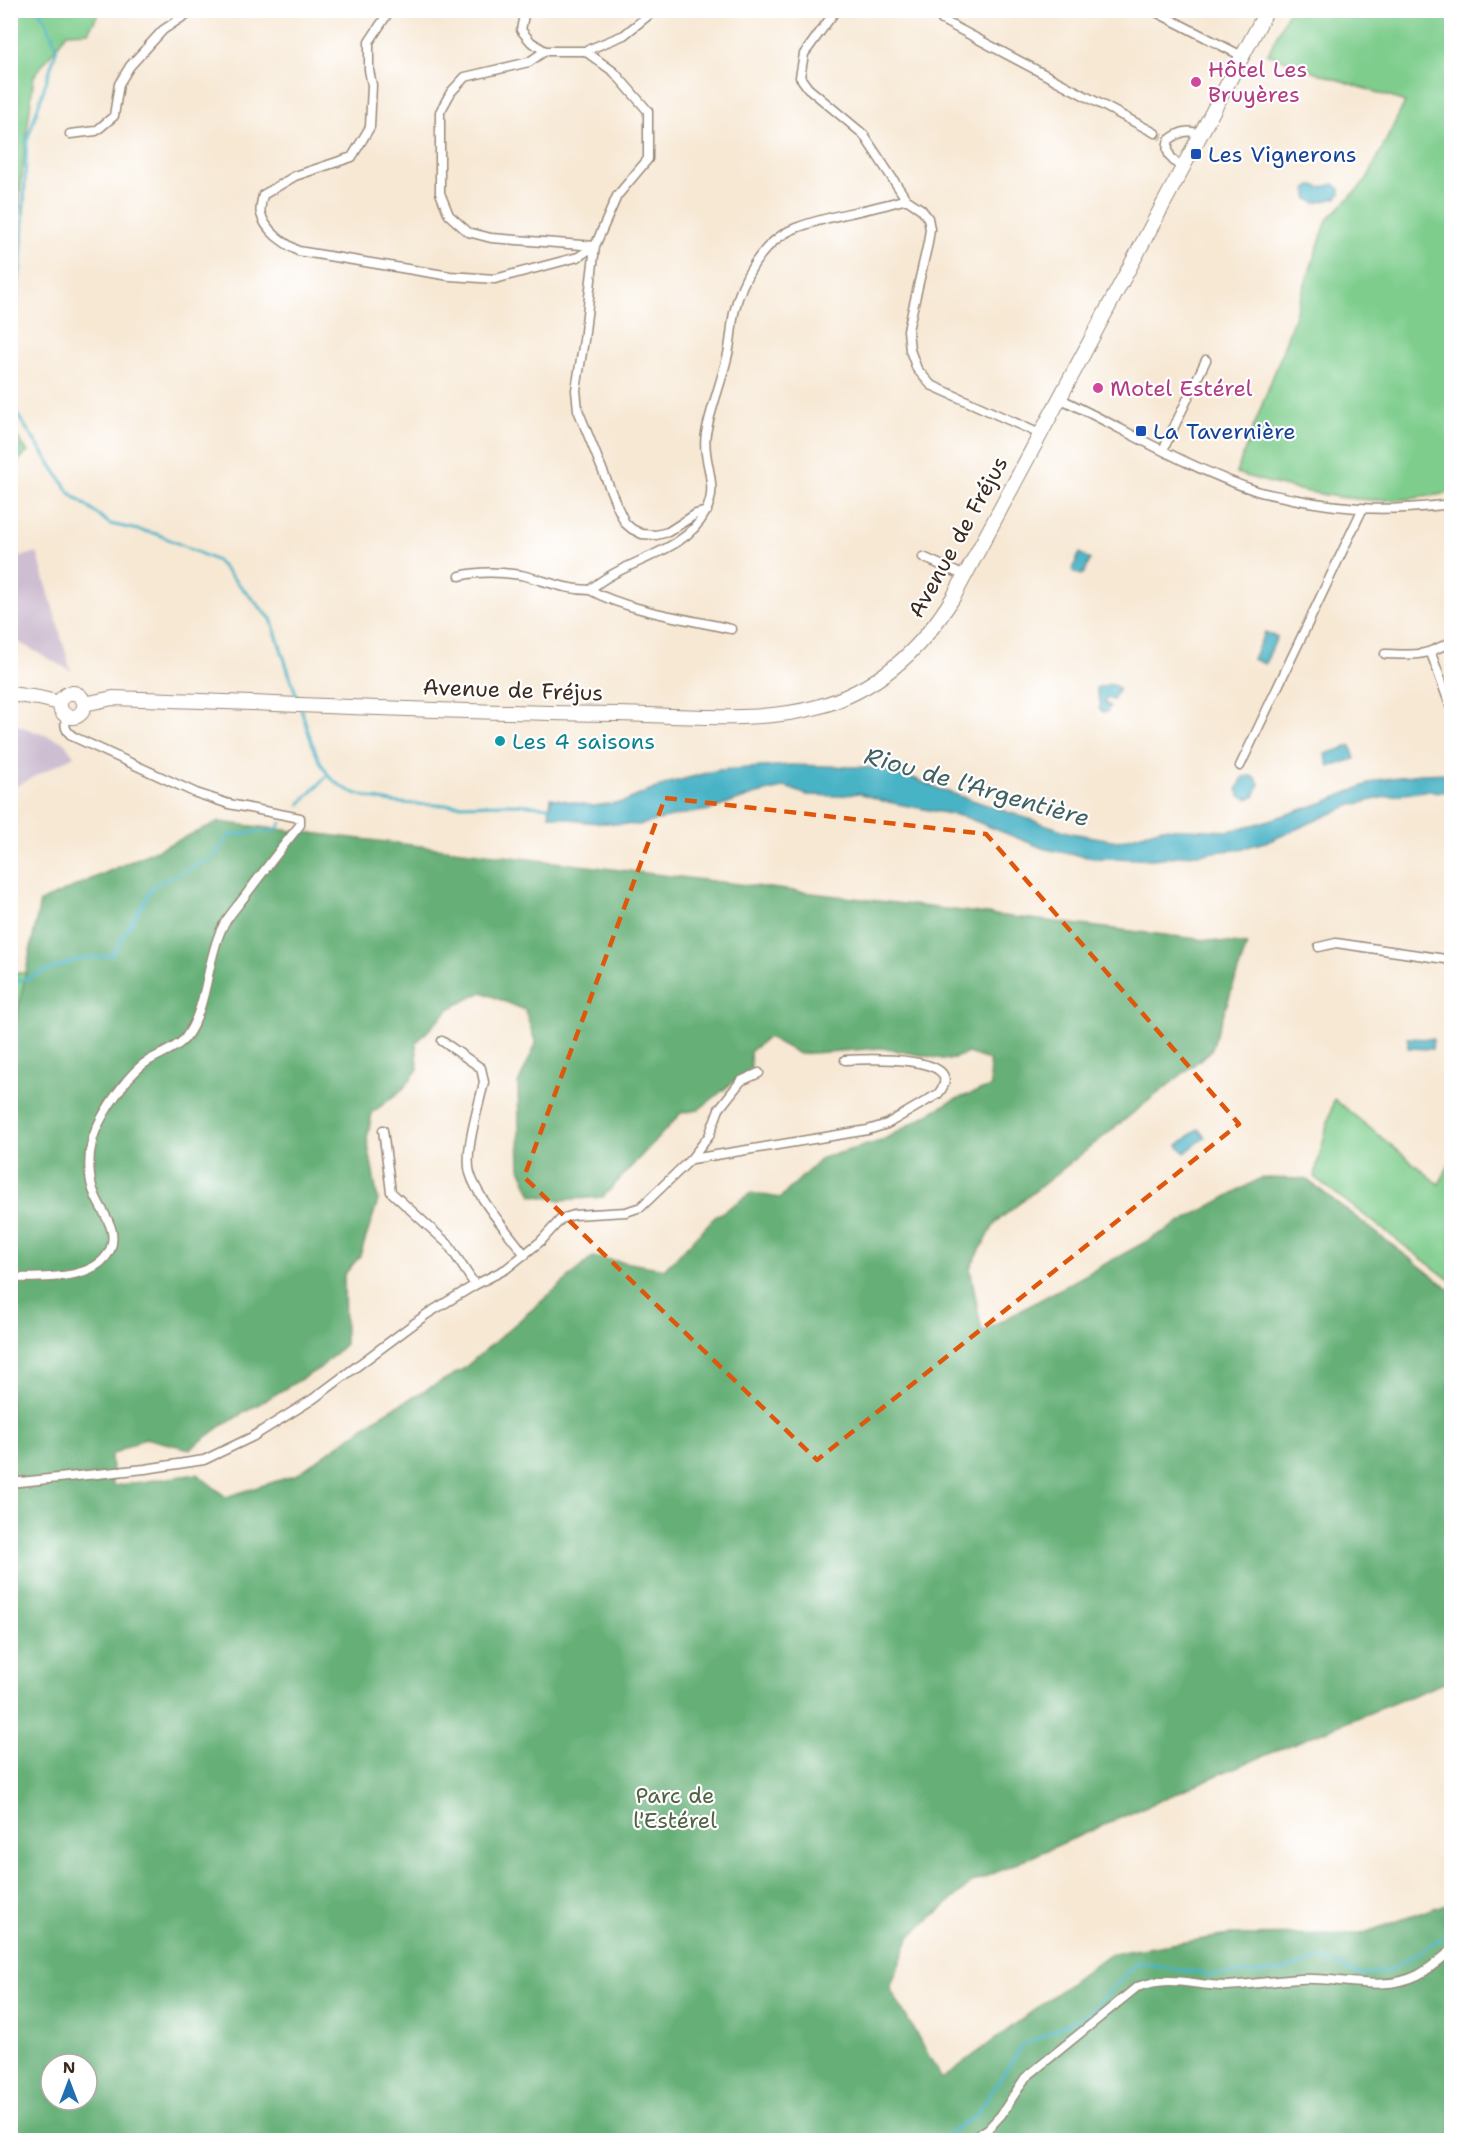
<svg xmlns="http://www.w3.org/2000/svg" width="1462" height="2151" font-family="'Shantell Sans',sans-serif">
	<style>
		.industrial { fill: #cebed1 }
		.green { fill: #7ecd8d; stroke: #5c7c56; stroke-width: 1.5 }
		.forest { fill: #66b078; stroke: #506d4b; stroke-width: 1.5; fill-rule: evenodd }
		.water { fill: #48b3c6; stroke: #426e72; stroke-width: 1.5 }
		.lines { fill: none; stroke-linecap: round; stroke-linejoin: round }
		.stream { stroke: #48b3c6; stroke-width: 3 }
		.minor-tunnel { stroke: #d1c2b0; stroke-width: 8; stroke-dasharray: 8 4; stroke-linecap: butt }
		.minor-casing { stroke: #998979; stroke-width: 11 }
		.primary-casing { stroke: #998979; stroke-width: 16 }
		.minor { stroke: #fff; stroke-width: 8 }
		.primary { stroke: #fff; stroke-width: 14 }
		.marked { fill: none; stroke: #df570d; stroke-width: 4.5; stroke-dasharray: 12 8; stroke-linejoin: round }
		.hotel-dot { fill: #d1479c; stroke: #fff; stroke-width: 2 }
		.transit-dot { fill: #1a4fb4; stroke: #fff; stroke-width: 2 }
		.culture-dot { fill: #0f9aa8; stroke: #fff; stroke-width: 2 }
		.labels { text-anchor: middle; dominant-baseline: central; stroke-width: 4.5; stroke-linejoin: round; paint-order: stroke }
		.hotel-label { font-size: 22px; fill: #b23c85; stroke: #fff; text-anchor: start }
		.transit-label { font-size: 22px; fill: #164399; stroke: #fff; text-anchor: start }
		.street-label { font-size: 22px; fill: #3b2a1e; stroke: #fff }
		.culture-label { font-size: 22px; fill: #0d838f; stroke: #fff; text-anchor: start }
		.park-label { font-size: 22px; fill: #526345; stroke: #fff }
		.water-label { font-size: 24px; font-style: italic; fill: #406161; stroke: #fff }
	</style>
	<rect width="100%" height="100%" fill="#fff"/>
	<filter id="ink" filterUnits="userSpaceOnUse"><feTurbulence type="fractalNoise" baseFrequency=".0167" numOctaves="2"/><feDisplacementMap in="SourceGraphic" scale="12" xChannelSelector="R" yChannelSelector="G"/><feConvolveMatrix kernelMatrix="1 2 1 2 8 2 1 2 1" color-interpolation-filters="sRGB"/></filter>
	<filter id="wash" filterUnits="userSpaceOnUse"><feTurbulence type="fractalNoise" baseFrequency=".008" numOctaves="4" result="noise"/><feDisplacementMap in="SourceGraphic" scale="24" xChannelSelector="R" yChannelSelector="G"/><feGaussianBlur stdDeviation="1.35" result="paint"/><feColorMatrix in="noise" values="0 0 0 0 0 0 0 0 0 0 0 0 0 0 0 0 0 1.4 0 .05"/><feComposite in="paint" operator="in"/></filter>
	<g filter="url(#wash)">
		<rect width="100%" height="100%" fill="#f7e8d4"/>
		<path class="industrial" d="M37,552L71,671L11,638V560Z
			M11,723L64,742L74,756L11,789Z"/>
		<path class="green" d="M11,10L100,11L88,32L67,33L34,76L21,181L11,305Z
			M1289,10L1451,11V493C1433,495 1414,499 1396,500C1343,502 1287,489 1236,473L1280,358L1327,220L1366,181L1405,102L1321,74L1268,54Z
			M10,427L28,452L11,467H10Z
			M11,973H26L15,1027L11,1030Z
			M1334,1099L1439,1184L1451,1161V1281L1314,1177Z"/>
		<path class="forest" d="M219,822L1247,945L1211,1051L996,1222L970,1268L982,1332L1261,1178L1306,1179L1451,1290V1686L1443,1683L1229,1770L972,1883L910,1936L890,1988L942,2079L1109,1954L1229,1935L1361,1934L1451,1902V2140H11L10,1030L15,1027L40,902ZM482,992L525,1010L536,1044L518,1084L520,1168L532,1195L561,1200L603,1197L681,1113L698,1110L751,1068L750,1052L768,1037L799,1054L881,1048L949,1060L968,1053L989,1060L991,1087L953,1100L881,1141L822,1158L780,1198L751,1193L715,1217L665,1269L593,1257L462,1370L381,1415L296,1475L226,1497L197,1474L113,1486L111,1455L145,1438L190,1449L223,1425L320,1368L345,1344L344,1275L360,1256L378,1201L367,1139L372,1113L404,1088L418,1069L416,1043L449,1009ZM51,2064H87V2100H51Z"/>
		<path class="water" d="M1334,184L1340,189V194L1336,198L1316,203L1308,199L1306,190L1309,187L1315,185L1320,188Z
			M1080,553L1090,560L1084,573L1081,575L1073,571L1072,569Z
			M1265,632L1277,637L1265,664L1253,659Z
			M1111,684L1119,688L1113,700L1108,698L1105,700V703L1110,706L1107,712H1103L1099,708L1101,705L1096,688Z
			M1351,746L1355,759L1329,767L1325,754Z
			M791,765L889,768L942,790L1071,833L1118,841L1162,828L1228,831L1260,823L1322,803L1378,780L1420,774L1451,773L1452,792L1424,791L1385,797L1348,806L1272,840L1240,849L1153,859L1093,858L1045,849L965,817L883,801L859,793L839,796L807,795L786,787L753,795L710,810L684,814L639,825L586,822L549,815L551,798L593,806L623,802L669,783L718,770Z
			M1250,776L1256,778L1259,784L1254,797L1247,799L1240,796L1237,790L1243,777Z
			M1408,1038L1433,1039L1432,1049L1408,1048Z
			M1198,1129L1205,1137L1185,1153L1178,1145Z"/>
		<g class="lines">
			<path class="stream" d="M10,362L21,260L27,141L57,48L45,18L37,10
				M10,404L70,493L110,524L157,534L217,561L271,619L298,700
				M301,709C308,730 314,755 327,773C355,814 463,804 508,804C522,804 536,806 549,807
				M300,804L328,775
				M10,984L80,959L112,955L154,885L213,858L230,835L276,830L281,823
				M938,2140L976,2115L1022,2046L1089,2013L1137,1962L1209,1975L1278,1972L1321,1958L1358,1975L1388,1971L1452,1933"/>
		</g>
	</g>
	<g filter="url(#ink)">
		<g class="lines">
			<path class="minor-tunnel" d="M1155,133L1164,138"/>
			<defs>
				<path id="minor" d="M390,10L369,42V70L372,85L370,127L352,157L295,176L263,195C262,201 259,209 261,214C266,232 283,242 298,251L450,276L495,279L578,257L595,246L584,340L576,390L578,410L617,506L625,523L632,529L642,534L656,535L668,532L696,514L707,511
					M528,10L524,15L521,30L531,42L545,51H585L614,72L648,111V159L617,196L595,246L491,238L468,232L449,215L440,193V112L451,92L465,77L529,62L545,51
					M836,10L804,54L800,77L808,88L863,134L906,199L921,209L928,218L930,229L928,243L908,330L910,350L917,369L931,385L1040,434
					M946,10L942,20L1155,133
					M1152,10L1242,56
					M585,51L624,35L655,10
					M70,134L96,131L114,116L119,84L130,66L163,30L193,10
					M1183,168C1173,162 1164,153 1169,140C1179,132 1188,129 1200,134
					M1059,398C1124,429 1188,468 1257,491C1269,495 1281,496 1293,499C1352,511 1392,511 1452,504
					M1163,450L1206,360
					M923,557L965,576
					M460,576C479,571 500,572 521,575C544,580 565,590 590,590C622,560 684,554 705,513C721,484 701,462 706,433C711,408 721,383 727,358C731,344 731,328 734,313C741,280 762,241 796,228C831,214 870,211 906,199
					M590,590C628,611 688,619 731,629
					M1431,653L1452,711
					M1385,654C1417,655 1424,657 1452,641
					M1240,766L1362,510
					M1319,947L1336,943L1452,960
					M442,1041L481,1068L484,1082C479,1105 464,1152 470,1173C477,1198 509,1233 525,1255
					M383,1130L391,1192L448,1244L475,1285
					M692,1159L868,1130L887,1124L938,1094C972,1054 864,1059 845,1060
					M10,1278C40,1277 95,1282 110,1250C119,1229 102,1213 95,1195C88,1179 88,1158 92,1142C97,1119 128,1073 148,1061C159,1054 178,1048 186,1037C208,1006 206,963 221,930C226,918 237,907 245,896C263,872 281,848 300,825V818L229,804L196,793L74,737C66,732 63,726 67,716
					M10,1483L145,1469L204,1460L252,1437L313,1399L427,1314L475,1285L506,1269L541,1241L561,1219L574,1215L626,1212L641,1207L691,1159L709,1136L719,1109L741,1081L759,1073
					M971,2140L989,2128L1001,2115L1025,2078L1137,1987C1174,1974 1191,1986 1227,1986C1251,1985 1276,1980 1300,1979C1339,1977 1382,1993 1418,1975C1430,1969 1441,1959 1452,1950"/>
				<path id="primary" d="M60 705a12 12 0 1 1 24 0a12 12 0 1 1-24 0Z
					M10,694L39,698L60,703
					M84,704L113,698C281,703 449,713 617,714C679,715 758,724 817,707C878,690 922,649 954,596L1267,10"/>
			</defs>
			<use href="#minor" class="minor-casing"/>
			<use href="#primary" class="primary-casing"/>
			<use href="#minor" class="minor"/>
			<use href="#primary" class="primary"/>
		</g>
	</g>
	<path class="marked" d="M665,798L986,834L1239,1124L817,1460L524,1177Z"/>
	<g class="hotel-dot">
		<circle cx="1196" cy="82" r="6"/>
		<circle cx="1098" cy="388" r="6"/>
	</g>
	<g class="transit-dot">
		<rect x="1190" y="148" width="12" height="12" rx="3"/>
		<rect x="1135" y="425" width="12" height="12" rx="3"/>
	</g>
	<circle class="culture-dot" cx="500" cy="741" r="6"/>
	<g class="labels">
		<g class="hotel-label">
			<text x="1208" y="69">Hôtel Les<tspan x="1208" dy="25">Bruyères</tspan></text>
			<text x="1110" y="388">Motel Estérel</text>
		</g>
		<g class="transit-label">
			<text x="1208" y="154">Les Vignerons</text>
			<text x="1153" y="431">La Tavernière</text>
		</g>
		<g class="street-label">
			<text transform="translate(958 537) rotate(-61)">Avenue de Fréjus</text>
			<text transform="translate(513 690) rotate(2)">Avenue de Fréjus</text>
		</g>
		<g class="culture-label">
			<text x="512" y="741">Les 4 saisons</text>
		</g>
		<g class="park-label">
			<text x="675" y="1795">Parc de<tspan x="675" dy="25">l'Estérel</tspan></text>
		</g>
		<g class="water-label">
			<text transform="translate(977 787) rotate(16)">Riou de l'Argentière</text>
		</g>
	</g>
	<rect width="1462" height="2151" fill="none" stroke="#fff" stroke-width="36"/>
	<g transform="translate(69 2082)"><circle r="28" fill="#ffffff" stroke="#b1aaa5" stroke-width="1.5"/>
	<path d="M0-4.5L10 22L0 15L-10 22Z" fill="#1f6fb2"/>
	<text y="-9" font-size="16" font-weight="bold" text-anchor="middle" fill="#3b2a1e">N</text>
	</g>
</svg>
